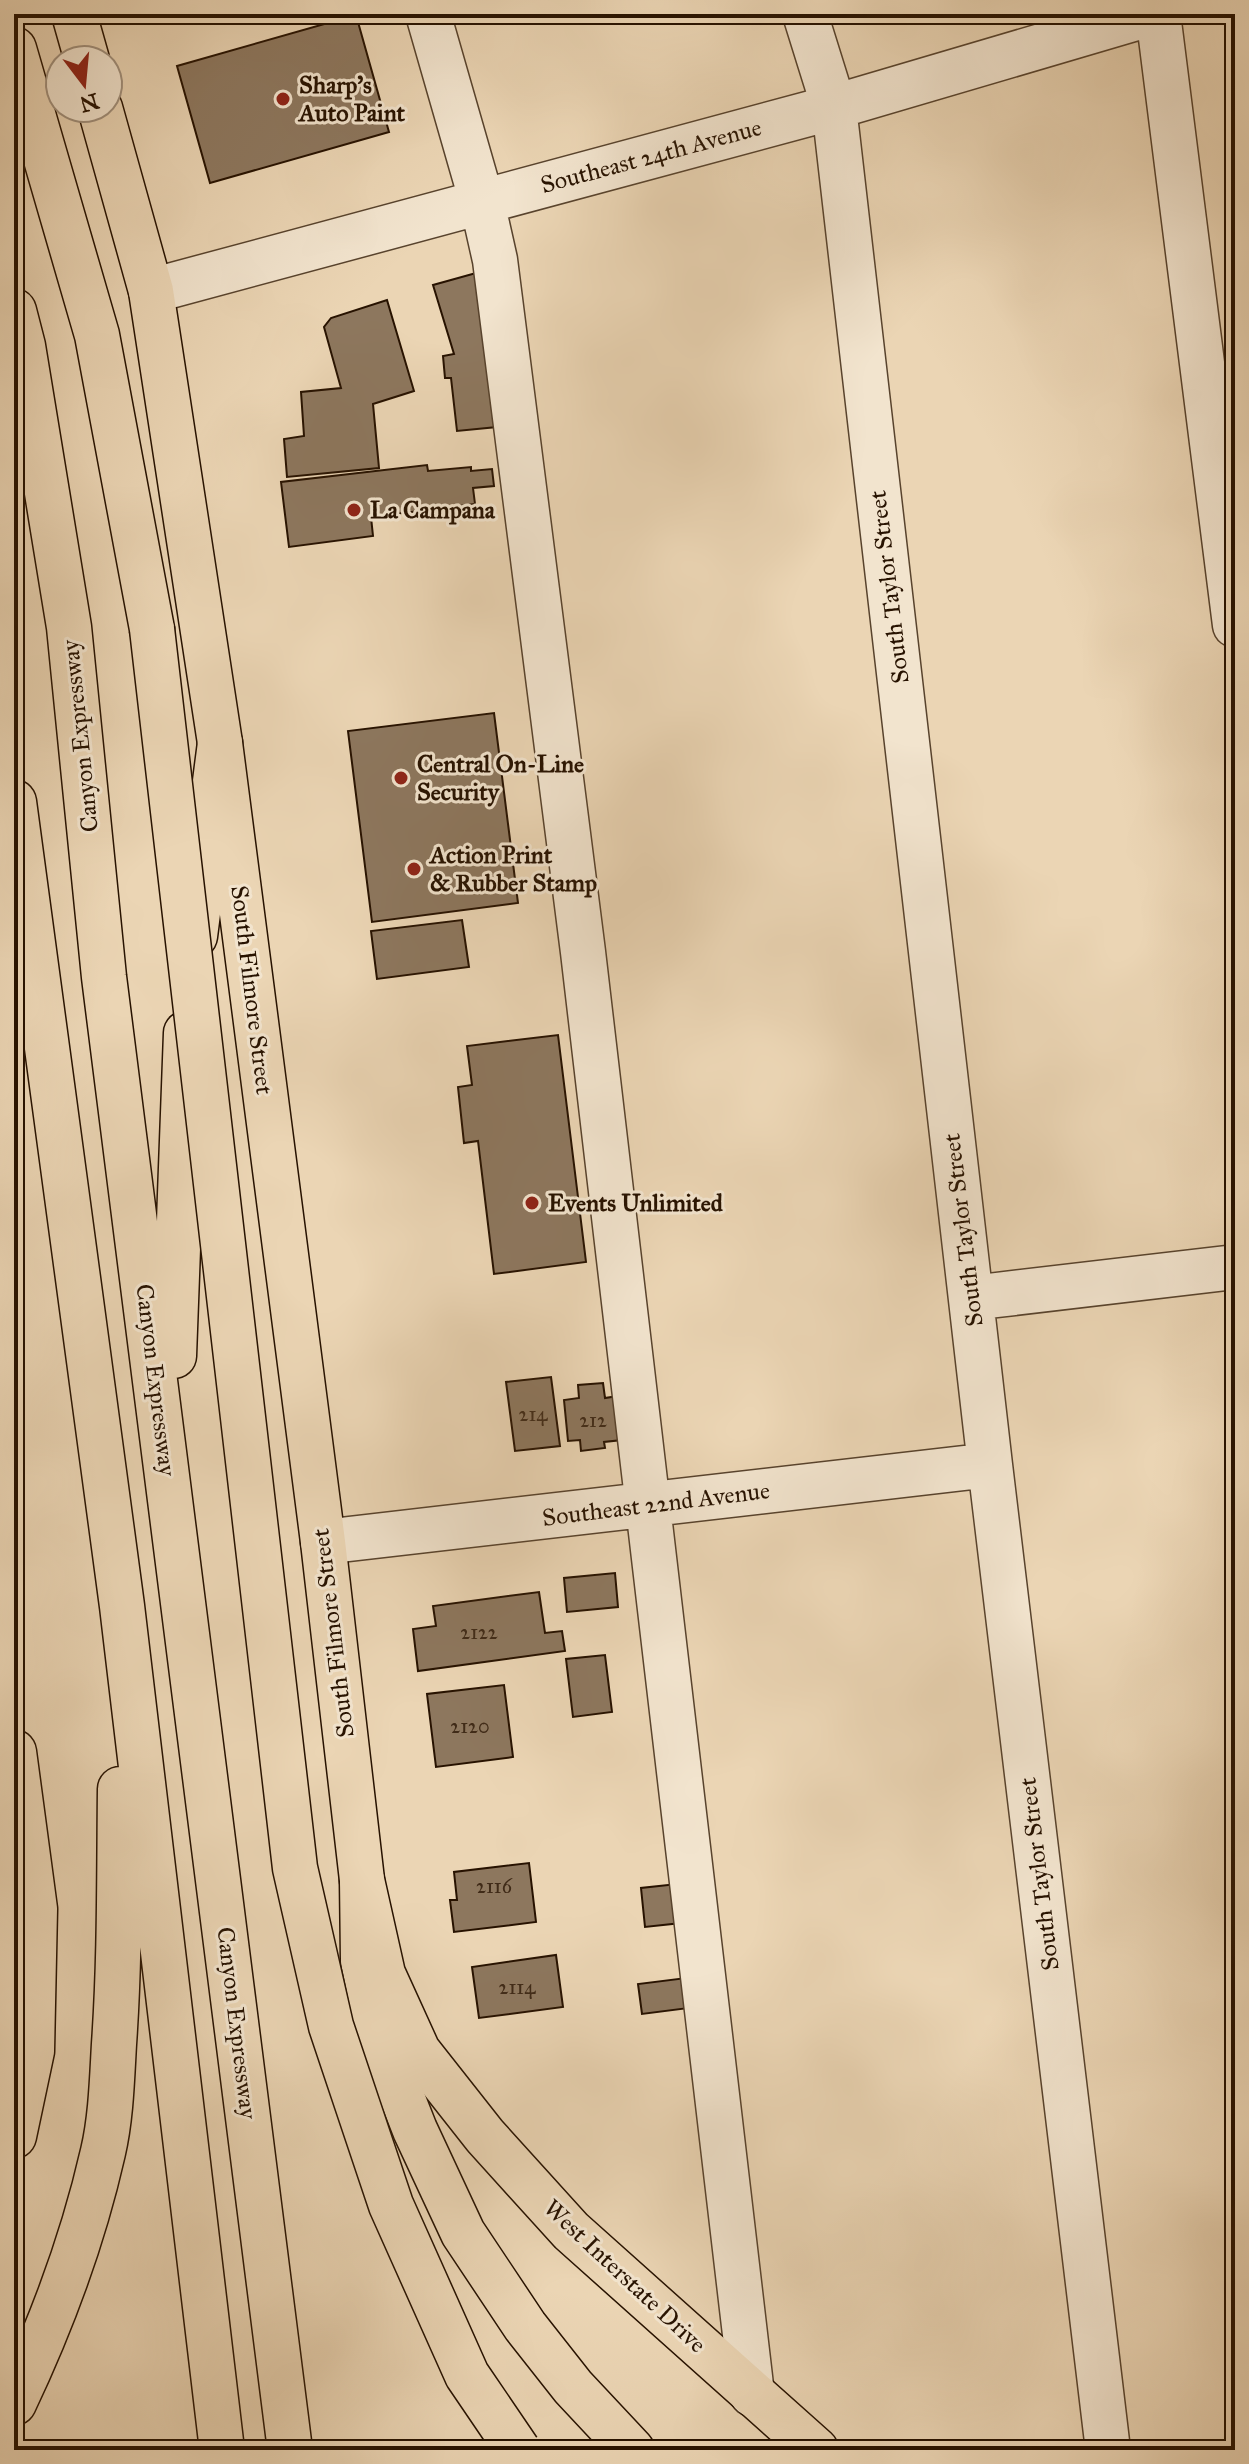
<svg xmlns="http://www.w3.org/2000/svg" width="1249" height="2464" font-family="'IM FELL Great Primer',serif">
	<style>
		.building { fill: #8d775e; stroke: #271200; stroke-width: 2 }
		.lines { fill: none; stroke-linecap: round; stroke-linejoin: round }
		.minor-casing { stroke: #58432d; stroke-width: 47 }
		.major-casing { stroke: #271200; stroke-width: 47 }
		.highway-casing { stroke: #271200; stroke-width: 47 }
		.minor { stroke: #f2e4ce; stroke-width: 44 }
		.major { stroke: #ebd5b4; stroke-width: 44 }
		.highway { stroke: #ebd5b4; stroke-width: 44 }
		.highway-bridge-casing { stroke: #271200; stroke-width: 47; stroke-linecap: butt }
		.highway-bridge { stroke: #ebd5b4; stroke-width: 44 }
		.poi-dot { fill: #8f2418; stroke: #f2e4ce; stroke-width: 3 }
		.labels { text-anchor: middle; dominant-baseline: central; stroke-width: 6; stroke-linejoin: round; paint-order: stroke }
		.number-label { font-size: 20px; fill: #402b18 }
		.poi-label { font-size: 24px; font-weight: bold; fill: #271200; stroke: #f2e4ce; text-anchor: start }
		.street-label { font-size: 24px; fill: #271200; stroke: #f2e4ce }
	</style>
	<rect width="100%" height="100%" fill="#ebd5b4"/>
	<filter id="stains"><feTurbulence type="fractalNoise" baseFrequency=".0025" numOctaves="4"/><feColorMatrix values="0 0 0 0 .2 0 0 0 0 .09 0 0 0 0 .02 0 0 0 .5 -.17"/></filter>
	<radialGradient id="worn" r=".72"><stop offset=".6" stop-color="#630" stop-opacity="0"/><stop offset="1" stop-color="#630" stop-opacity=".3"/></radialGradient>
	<path class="building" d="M356,15L389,132L210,183L177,66Z
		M476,273L507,426L457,431L451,378H445L443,356L454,354L433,285Z
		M387,300L414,391L373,404L379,468L287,477L284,439L304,436L301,392L341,388L324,327L331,318Z
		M427,465L428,471L471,467V471L492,469L494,486L473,488L475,504L371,517L373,536L289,547L281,482Z
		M494,713L518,903L372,922L348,731Z
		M462,920L469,967L377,979L371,931Z
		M558,1035L586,1262L494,1274L478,1141L464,1143L458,1087L472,1085L467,1046Z
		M551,1377L560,1446L515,1451L506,1382Z
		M603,1383L605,1398L618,1396L622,1440L604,1442L605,1448L581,1451L580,1440L568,1441L564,1400L579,1398L578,1385Z
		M615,1573L618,1607L567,1612L564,1578Z
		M539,1592L545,1633L562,1631L565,1651L418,1671L413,1629L436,1626L433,1606Z
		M605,1655L612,1712L573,1717L566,1659Z
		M504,1685L513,1757L436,1767L427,1694Z
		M529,1863L536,1922L454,1932L450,1900H457L454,1872Z
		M677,1884L681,1923L645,1927L641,1888Z
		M556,1955L563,2007L479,2018L472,1967Z
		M686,1978L689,2008L642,2014L638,1984Z"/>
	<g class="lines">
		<defs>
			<path id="minor" d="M428,14L482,202L495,260L583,952L752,2394
				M805,14L834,107L990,1465L1108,2450
				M1158,14L1235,625
				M151,291L834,107L1150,14
				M971,1298L1235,1267
				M323,1542L990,1465"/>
			<path id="major" d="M74,14L87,60
				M100,108L151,291L220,743L323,1542L362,1880L383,1974L418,2051L485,2136L571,2231L816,2450
				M14,1752L35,1909L32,2051L14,2136"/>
			<path id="highway" d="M14,49L97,335L152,629
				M14,311L23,346L69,627L104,977L290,2450
				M14,802L122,1606L222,2450
				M195,936L220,743
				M174,1356L186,1033
				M362,1880L363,1961L379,2038L415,2130L463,2233L525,2326L573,2387L632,2450
				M14,2403C52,2323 83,2240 103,2152C111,2118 112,2079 114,2044C120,1959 119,1874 120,1789"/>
		</defs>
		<use href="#minor" class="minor-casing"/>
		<use href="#major" class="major-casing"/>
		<use href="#highway" class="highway-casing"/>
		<use href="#minor" class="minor"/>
		<use href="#major" class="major"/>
		<use href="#highway" class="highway"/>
		<defs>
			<path id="highway-bridge" d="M152,629L295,1868L331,2026L391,2205L467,2375L518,2450"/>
		</defs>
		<use href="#highway-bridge" class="highway-bridge-casing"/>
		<use href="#highway-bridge" class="highway-bridge"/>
	</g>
	<g class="poi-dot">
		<circle cx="283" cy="99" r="8"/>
		<circle cx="354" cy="510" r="8"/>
		<circle cx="401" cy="778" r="8"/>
		<circle cx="414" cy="869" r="8"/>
		<circle cx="532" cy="1203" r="8"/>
	</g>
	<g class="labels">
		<g class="number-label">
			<text x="533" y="1414">214</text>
			<text x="593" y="1420">212</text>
			<text x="479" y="1632">2122</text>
			<text x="470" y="1726">2120</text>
			<text x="494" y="1886">2116</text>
			<text x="517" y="1987">2114</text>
		</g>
		<g class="poi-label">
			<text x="299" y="85">Sharp's<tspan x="299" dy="28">Auto Paint</tspan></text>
			<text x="370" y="510">La Campana</text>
			<text x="417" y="764">Central On-Line<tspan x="417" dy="28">Security</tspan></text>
			<text x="430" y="855">Action Print<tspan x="430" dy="28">&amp; Rubber Stamp</tspan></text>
			<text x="548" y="1203">Events Unlimited</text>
		</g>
		<g class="street-label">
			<text transform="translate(651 156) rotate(-15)">Southeast 24th Avenue</text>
			<text transform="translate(889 587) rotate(-97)">South Taylor Street</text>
			<text transform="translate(80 736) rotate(-96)">Canyon Expressway</text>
			<text transform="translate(252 990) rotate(83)">South Filmore Street</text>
			<text transform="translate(963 1230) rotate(-97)">South Taylor Street</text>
			<text transform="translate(156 1380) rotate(83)">Canyon Expressway</text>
			<text transform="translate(656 1504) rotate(-7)">Southeast 22nd Avenue</text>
			<text transform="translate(333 1633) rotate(-97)">South Filmore Street</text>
			<text transform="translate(1039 1874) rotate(-97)">South Taylor Street</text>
			<text transform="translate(237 2023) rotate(83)">Canyon Expressway</text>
			<text transform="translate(625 2276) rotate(43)">West Interstate Drive</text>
		</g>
	</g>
	<rect width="1249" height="2464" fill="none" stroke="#ebd5b4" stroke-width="48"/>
	<rect x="16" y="16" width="1217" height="2432" fill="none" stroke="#271200" stroke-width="4"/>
	<rect x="24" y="24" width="1201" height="2416" fill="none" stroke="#271200" stroke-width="2"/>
	<g transform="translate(84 84) rotate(164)"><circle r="38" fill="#f2e4ce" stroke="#a1907c" stroke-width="2"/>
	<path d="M0-6L14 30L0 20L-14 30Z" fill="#8f2418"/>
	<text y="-12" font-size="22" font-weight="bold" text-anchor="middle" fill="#271200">N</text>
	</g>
	<rect width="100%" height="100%" filter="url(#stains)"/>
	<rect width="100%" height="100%" fill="url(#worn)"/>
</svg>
